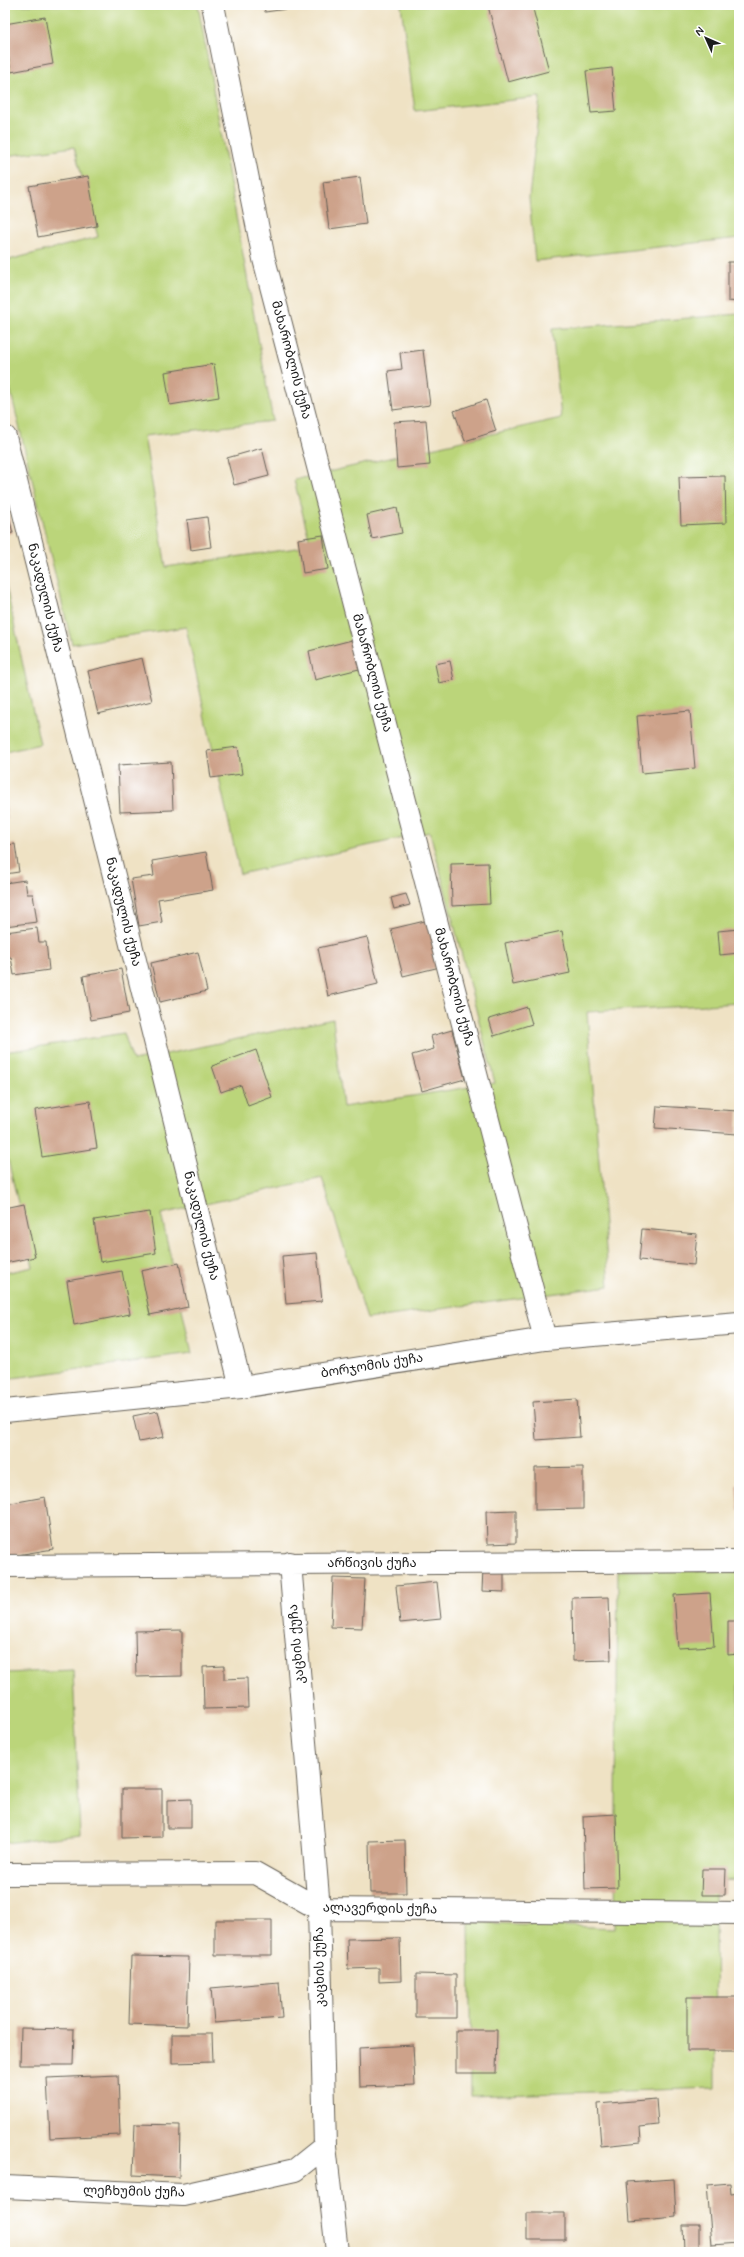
<svg xmlns="http://www.w3.org/2000/svg" width="744" height="2257" font-family="Mynerve,'Noto Sans Georgian',sans-serif">
	<style>
		.green { fill: #bbd57a; stroke: #6c784b }
		.building { fill: #cda28a }
		.lines { fill: none; stroke-linecap: round; stroke-linejoin: round }
		.minor-casing { stroke: #666157; stroke-width: 24 }
		.tertiary-casing { stroke: #666157; stroke-width: 24 }
		.minor { stroke: #fff; stroke-width: 22 }
		.tertiary { stroke: #fff; stroke-width: 22 }
		.labels { text-anchor: middle; dominant-baseline: central; stroke-width: 3; stroke-linejoin: round; paint-order: stroke }
		.street-label { font-size: 13px; fill: #1c1c1c; stroke: #fff }
	</style>
	<rect width="100%" height="100%" fill="#fff"/>
	<filter id="ink" filterUnits="userSpaceOnUse"><feTurbulence type="fractalNoise" baseFrequency=".025" numOctaves="2"/><feDisplacementMap in="SourceGraphic" scale="8" xChannelSelector="R" yChannelSelector="G"/><feConvolveMatrix kernelMatrix="1 2 1 2 8 2 1 2 1" color-interpolation-filters="sRGB"/></filter>
	<filter id="wash" filterUnits="userSpaceOnUse"><feTurbulence type="fractalNoise" baseFrequency=".012" numOctaves="4" result="noise"/><feDisplacementMap in="SourceGraphic" scale="16" xChannelSelector="R" yChannelSelector="G"/><feGaussianBlur stdDeviation="0.9" result="paint"/><feColorMatrix in="noise" values="0 0 0 0 0 0 0 0 0 0 0 0 0 0 0 0 0 1.4 0 .05"/><feComposite in="paint" operator="in"/></filter>
	<g filter="url(#wash)">
		<rect width="100%" height="100%" fill="#efe2c4"/>
		<path class="green" d="M5,5H198L273,421L144,436L166,567L311,546L294,480L561,418L552,329L739,314V1003L587,1012L609,1286L367,1319L322,1178L161,1214L192,1354L5,1379V1273L33,1267L5,1147V1052L124,1033L133,1061L333,1019L343,1107L495,1083L430,832L240,874L186,627L72,644L5,368V261L98,237L74,147L5,156Z
			M401,5H739V238L535,261L529,198L540,97L415,111Z
			M5,582L40,744L5,752Z
			M739,1570V1880L715,1881L716,2088L471,2096L469,1922L615,1928L618,1571Z
			M73,1670L80,1835L5,1843V1673Z"/>
		<g id="blocks">
			<path class="building" d="M264,5H309V6L265,12Z
				M493,5H532L549,71L508,82L488,6Z
				M45,17L53,64L11,72L5,38V24Z
				M612,68L616,111L591,113L586,71Z
				M88,176L97,226L38,237L29,186Z
				M360,177L366,224L329,229L323,182Z
				M728,262H739V302L728,301Z
				M423,350L430,405L393,410L388,371L402,369L400,353Z
				M214,364L219,397L170,405L165,372Z
				M486,400L496,431L465,441L454,411Z
				M426,420L430,465L397,468L394,422Z
				M262,448L269,476L234,485L227,458Z
				M725,476L726,523L681,525L679,477Z
				M5,502L13,533L5,534Z
				M397,508L402,533L372,539L367,515Z
				M207,517L211,547L191,550L187,520Z
				M323,535L328,569L303,573L298,539Z
				M352,640L359,669L315,680L309,651Z
				M142,658L152,701L98,714L88,671Z
				M450,661L454,680L439,683L435,664Z
				M690,711L695,768L642,773L637,716Z
				M238,747L242,774L211,778L207,751Z
				M171,762L173,810L120,812L118,765Z
				M5,800L8,819H5Z
				M5,831H7L8,845L15,844L19,872L5,874Z
				M206,852L213,890L158,899L162,922L139,926L131,879L154,876L152,861Z
				M488,863L490,904L452,906L451,864Z
				M25,880L27,894H33L37,922L5,926V883Z
				M406,894L410,905L394,909L391,898Z
				M429,920L440,967L403,976L391,929Z
				M37,928L39,942H46L49,970L14,975L11,957L5,958V932Z
				M739,929V953L720,955L718,931Z
				M562,931L570,973L513,985L505,943Z
				M367,937L378,984L328,996L318,948Z
				M198,952L207,991L160,1002L151,963Z
				M121,969L129,1013L91,1020L83,976Z
				M527,1007L532,1024L494,1036L489,1019Z
				M452,1030L465,1079L422,1091L412,1055L434,1049L431,1036Z
				M256,1050L272,1097L248,1106L241,1085L221,1092L212,1066Z
				M90,1101L97,1148L42,1157L35,1110Z
				M657,1106L738,1111L737,1134L655,1128Z
				M24,1204L35,1257L5,1263V1208Z
				M150,1212L156,1253L100,1262L94,1220Z
				M642,1229L697,1234L694,1265L639,1260Z
				M317,1253L322,1301L286,1304L282,1256Z
				M179,1263L188,1307L150,1315L141,1271Z
				M122,1271L130,1314L74,1325L67,1281Z
				M577,1399L580,1437L536,1440L533,1402Z
				M158,1411L164,1437L139,1442L133,1416Z
				M583,1467V1509L535,1510V1468Z
				M736,1485H739V1510H738Z
				M45,1497L53,1549L5,1557V1515H7L6,1504Z
				M516,1510V1543L487,1544L486,1511Z
				M483,1568H504V1592L482,1591Z
				M333,1578L365,1579L362,1628L331,1627Z
				M437,1582L441,1619L400,1623L396,1586Z
				M710,1593L714,1646L678,1648L674,1595Z
				M609,1597L611,1660L573,1661L572,1598Z
				M728,1621H739V1654L728,1655Z
				M182,1630V1676L136,1677L135,1631Z
				M224,1666V1679L247,1678L248,1708L204,1709L203,1667Z
				M122,1789H162V1837L122,1838Z
				M191,1799V1828H167V1800Z
				M616,1814L618,1888L585,1889L583,1816Z
				M405,1840L406,1893H370L369,1841Z
				M702,1869H726L725,1895H701Z
				M215,1920H272V1955H215Z
				M400,1938L401,1981L379,1982V1968L348,1969L347,1939Z
				M131,1956L189,1957L187,2026L129,2024Z
				M416,1974L456,1975V2018H416Z
				M279,1982L282,2018L214,2023L211,1988Z
				M687,1997H739V2051H687Z
				M21,2028L74,2029L73,2065H20Z
				M456,2030H497L496,2073H456Z
				M172,2034H212L213,2062L172,2063Z
				M413,2045L415,2085L360,2087L359,2048Z
				M118,2075L120,2135L50,2138L47,2078Z
				M656,2099L658,2125L640,2127L641,2142L601,2146L598,2104Z
				M135,2124L180,2125L179,2177L133,2175Z
				M674,2179L676,2217L630,2221L627,2182Z
				M730,2183L731,2194L739,2193V2243L712,2245L707,2185Z
				M527,2213H565V2240H527Z
				M683,2225H699V2250L684,2251Z"/>
		</g>
	</g>
	<g filter="url(#ink)">
		<use href="#blocks" fill-opacity="0" stroke="#666157" stroke-width="1"/>
		<g class="lines">
			<defs>
				<path id="minor" d="M213,5L264,259L545,1339
					M5,437L241,1387
					M290,1563L319,1909L325,2146L337,2252
					M5,1566L739,1561
					M5,1874L255,1873L319,1909L739,1913
					M5,2187L183,2195L295,2170L325,2146"/>
				<path id="tertiary" d="M5,1411L241,1387L545,1339L739,1323"/>
			</defs>
			<use href="#minor" class="minor-casing"/>
			<use href="#tertiary" class="tertiary-casing"/>
			<use href="#minor" class="minor"/>
			<use href="#tertiary" class="tertiary"/>
		</g>
	</g>
	<g class="labels">
		<g class="street-label">
			<text transform="translate(291 360) rotate(75)">მახარობლის ქუჩა</text>
			<text transform="translate(45 598) rotate(76)">ნაკადულის ქუჩა</text>
			<text transform="translate(372 673) rotate(75)">მახარობლის ქუჩა</text>
			<text transform="translate(123 912) rotate(76)">ნაკადულის ქუჩა</text>
			<text transform="translate(454 987) rotate(75)">მახარობლის ქუჩა</text>
			<text transform="translate(201 1226) rotate(76)">ნაკადულის ქუჩა</text>
			<text transform="translate(372 1366) rotate(-9)">ბორჯომის ქუჩა</text>
			<text x="372" y="1563">არწივის ქუჩა</text>
			<text transform="translate(297 1644) rotate(-95)">კაცხის ქუჩა</text>
			<text transform="translate(380 1909) rotate(1)">ალავერდის ქუჩა</text>
			<text transform="translate(320 1967) rotate(-91)">კაცხის ქუჩა</text>
			<text transform="translate(134 2192) rotate(1)">ლეჩხუმის ქუჩა</text>
		</g>
	</g>
	<rect width="744" height="2257" fill="none" stroke="#fff" stroke-width="20"/>
	<g transform="translate(706 38) rotate(315)" stroke="#ffffff" stroke-width="3" paint-order="stroke">
	<path d="M0-3L7 15L0 10L-7 15Z" fill="#1c1c1c"/>
	<text y="-6" font-size="11" font-weight="bold" text-anchor="middle" fill="#1c1c1c">N</text>
	</g>
</svg>
